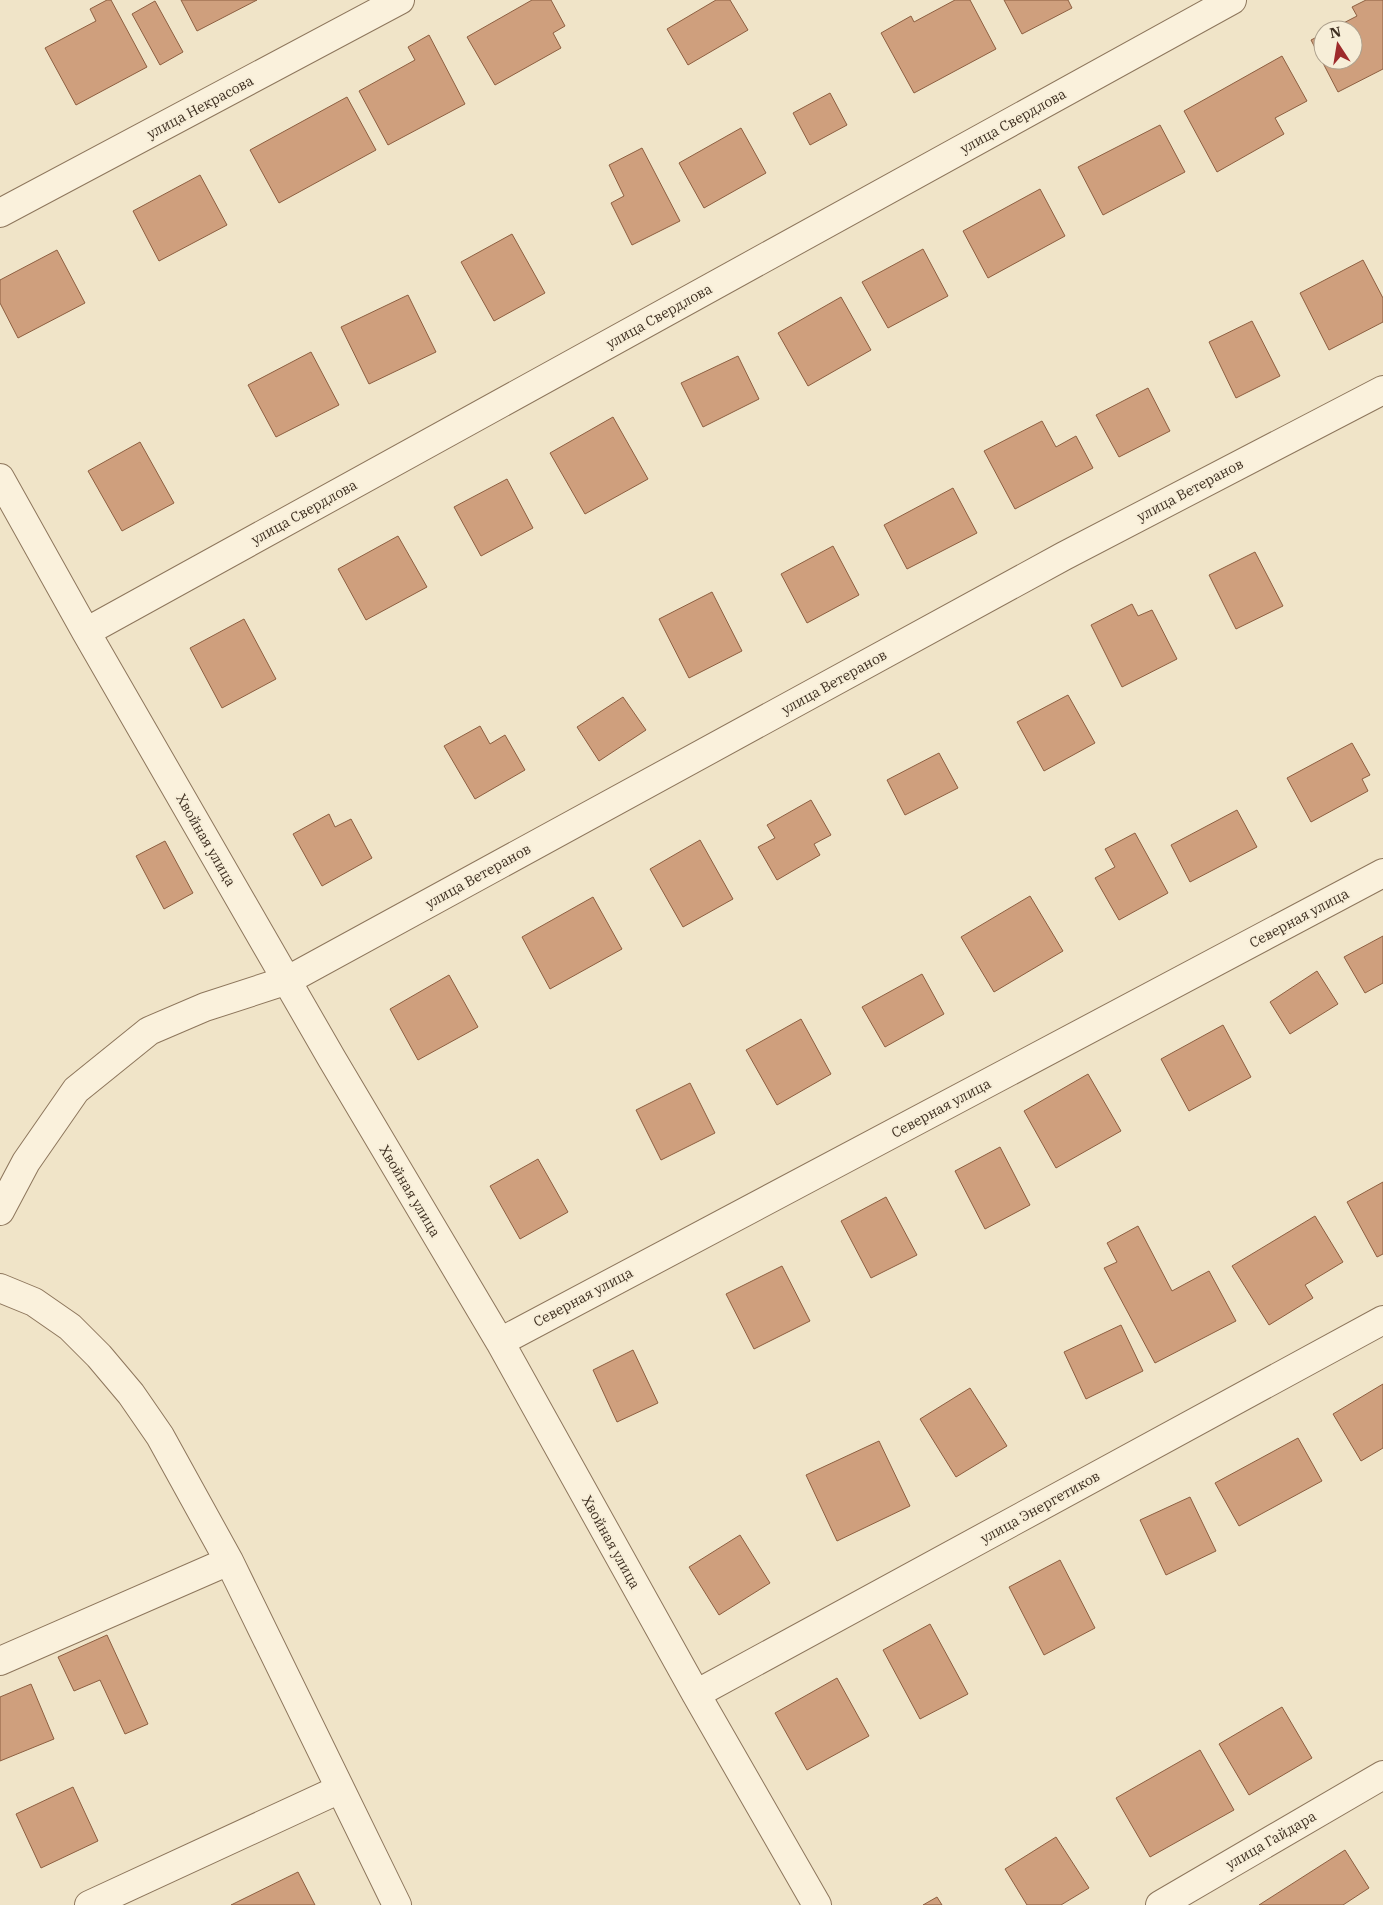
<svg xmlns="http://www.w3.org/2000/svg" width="1383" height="1905" font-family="'IBM Plex Serif',serif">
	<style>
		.building { fill: #cf9f7d; stroke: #8d5f41 }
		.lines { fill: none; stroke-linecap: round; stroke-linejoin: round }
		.street-casing { stroke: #8d765c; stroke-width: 30 }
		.street { stroke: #faf1dc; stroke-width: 28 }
		.labels { text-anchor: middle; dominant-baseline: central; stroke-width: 4; stroke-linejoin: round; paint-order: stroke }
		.street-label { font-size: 14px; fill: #3d2e20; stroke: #f7eed8 }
	</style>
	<rect width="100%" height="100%" fill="#f0e4c8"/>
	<path class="building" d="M107,0H111L147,67L76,105L45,48L96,21L90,9Z
		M181,0H257L197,31Z
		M532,0H551L565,26L553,33L561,48L495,85L467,37Z
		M716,0H730L748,30L688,65L667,29Z
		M955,0H970L996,49L914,93L881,33L911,16L914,22Z
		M1004,0H1068L1072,8L1022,34Z
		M1366,0H1383V69L1338,92L1311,40L1323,34V60H1353V30H1330L1357,16L1352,7Z
		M155,1L183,52L160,65L132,14Z
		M429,35L465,104L388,145L359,91L415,60L408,47Z
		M1282,56L1307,101L1275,118L1284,134L1217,172L1184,111Z
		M830,93L847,125L810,145L793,113Z
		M347,97L376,150L279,203L250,150Z
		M1160,125L1185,172L1103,215L1078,167Z
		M741,128L766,173L704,208L679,163Z
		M642,148L680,221L632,245L611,203L624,196L609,165Z
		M200,175L227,225L159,261L133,211Z
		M1040,189L1065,236L988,278L963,231Z
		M512,234L545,293L494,321L461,262Z
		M923,249L948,296L888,328L862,282Z
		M57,250L85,303L18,338L0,303V280Z
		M1363,260L1383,298V322L1329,350L1300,293Z
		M408,295L436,352L369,384L341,327Z
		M841,297L871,350L808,386L778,333Z
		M1252,321L1280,376L1236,398L1209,342Z
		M311,352L339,405L276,437L248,385Z
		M738,356L759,399L703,427L681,383Z
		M1148,388L1170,431L1119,457L1096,415Z
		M613,417L648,479L585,514L550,453Z
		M1042,421L1056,447L1076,436L1093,468L1015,509L984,451Z
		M140,442L174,503L122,531L88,471Z
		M507,479L533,528L481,556L454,507Z
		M953,488L977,533L907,569L884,525Z
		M398,536L427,587L366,620L338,569Z
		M833,546L859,595L807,623L781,574Z
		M1255,552L1283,606L1236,629L1209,575Z
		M712,592L742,651L689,678L659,619Z
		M1132,604L1138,616L1152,610L1177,659L1122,687L1091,625Z
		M244,619L276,679L222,708L190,648Z
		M1068,695L1095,743L1044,771L1017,722Z
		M623,697L646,730L599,761L577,727Z
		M480,726L490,744L505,735L525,770L475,799L444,746Z
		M1352,743L1370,775L1362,779L1368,791L1311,822L1287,778Z
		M939,753L958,788L905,815L887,780Z
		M811,800L831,835L814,844L820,855L777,880L758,847L775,838L767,825Z
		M1237,810L1257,847L1190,882L1171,845Z
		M329,814L335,827L351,819L372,858L322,886L293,834Z
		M1135,833L1168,893L1119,920L1095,878L1115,867L1105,849Z
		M700,840L733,899L683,927L650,869Z
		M165,841L193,893L164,909L136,856Z
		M1030,896L1063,951L994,992L961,937Z
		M593,897L622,949L550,989L522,937Z
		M1383,936V983L1365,993L1344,957Z
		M1317,971L1338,1004L1290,1034L1270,1002Z
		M922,974L944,1014L885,1047L862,1007Z
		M449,975L478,1027L418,1060L390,1009Z
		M801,1019L831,1074L777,1105L746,1050Z
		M1223,1025L1251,1077L1189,1111L1161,1059Z
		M1088,1074L1121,1131L1056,1168L1024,1111Z
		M690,1083L715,1133L661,1160L636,1110Z
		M1000,1147L1030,1205L985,1229L955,1171Z
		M538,1159L568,1212L520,1239L490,1186Z
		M1383,1182V1254L1377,1257L1347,1202Z
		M886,1197L917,1255L871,1278L841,1221Z
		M1315,1216L1343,1262L1305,1285L1313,1298L1269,1325L1232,1266Z
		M1138,1226L1172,1291L1209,1271L1236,1321L1155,1363L1104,1268L1117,1262L1107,1243Z
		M782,1266L810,1321L754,1349L726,1294Z
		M1121,1325L1143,1371L1086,1399L1064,1352Z
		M633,1350L658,1403L617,1422L593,1370Z
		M1383,1384V1448L1361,1461L1333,1414Z
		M970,1388L1007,1446L956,1477L920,1419Z
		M1298,1438L1322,1481L1239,1526L1215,1483Z
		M879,1441L910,1506L837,1541L806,1475Z
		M1190,1497L1216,1551L1166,1575L1140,1520Z
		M740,1535L770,1583L719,1615L689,1567Z
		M1060,1560L1095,1628L1044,1655L1009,1587Z
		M930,1624L968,1694L920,1719L883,1650Z
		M107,1635L148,1724L125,1734L100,1680L74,1691L58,1657Z
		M837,1678L869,1736L807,1770L775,1713Z
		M31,1684L54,1739L0,1761V1697Z
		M1282,1707L1312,1758L1249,1795L1219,1744Z
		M1200,1750L1234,1810L1150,1857L1116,1798Z
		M73,1787L98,1841L41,1868L16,1814Z
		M1056,1837L1089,1888L1061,1905H1027L1005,1869Z
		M1345,1850L1369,1888L1343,1905H1259Z
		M298,1872L315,1905H231Z
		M937,1897L942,1905H923Z"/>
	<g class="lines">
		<defs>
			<path id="street" d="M0,213L400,0
				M0,478L86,632L332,1059L500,1342L696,1694L817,1905
				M86,632L1232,0
				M0,1211L26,1162L76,1090L149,1031L205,1007L288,980L1064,556L1383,390
				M0,1288L34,1302L70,1327L99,1356L131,1394L160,1436L229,1561L397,1905
				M500,1342L1383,873
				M0,1661L229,1561
				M696,1694L1383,1320
				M89,1905L340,1789
				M1160,1905L1383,1775"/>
		</defs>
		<use href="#street" class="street-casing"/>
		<use href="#street" class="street"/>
	</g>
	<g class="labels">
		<g class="street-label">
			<text transform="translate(200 107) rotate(-28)">улица Некрасова</text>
			<text transform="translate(1013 121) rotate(-29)">улица Свердлова</text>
			<text transform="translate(659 316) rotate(-29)">улица Свердлова</text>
			<text transform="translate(1190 490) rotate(-28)">улица Ветеранов</text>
			<text transform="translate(304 512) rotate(-29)">улица Свердлова</text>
			<text transform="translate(834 682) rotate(-29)">улица Ветеранов</text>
			<text transform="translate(206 840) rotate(60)">Хвойная улица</text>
			<text transform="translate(478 876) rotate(-29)">улица Ветеранов</text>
			<text transform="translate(1299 918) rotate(-28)">Северная улица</text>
			<text transform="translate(941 1108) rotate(-28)">Северная улица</text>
			<text transform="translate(410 1191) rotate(59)">Хвойная улица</text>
			<text transform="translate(583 1297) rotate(-28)">Северная улица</text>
			<text transform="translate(1040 1507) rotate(-29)">улица Энергетиков</text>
			<text transform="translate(611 1542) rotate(61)">Хвойная улица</text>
			<text transform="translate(1271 1840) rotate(-30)">улица Гайдара</text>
		</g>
	</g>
	<g transform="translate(1338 45) rotate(348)"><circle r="24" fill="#f7eed8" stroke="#ada18e"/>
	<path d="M0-4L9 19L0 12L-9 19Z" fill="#9e2a2b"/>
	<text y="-8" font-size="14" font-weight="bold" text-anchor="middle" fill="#3d2e20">N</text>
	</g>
</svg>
